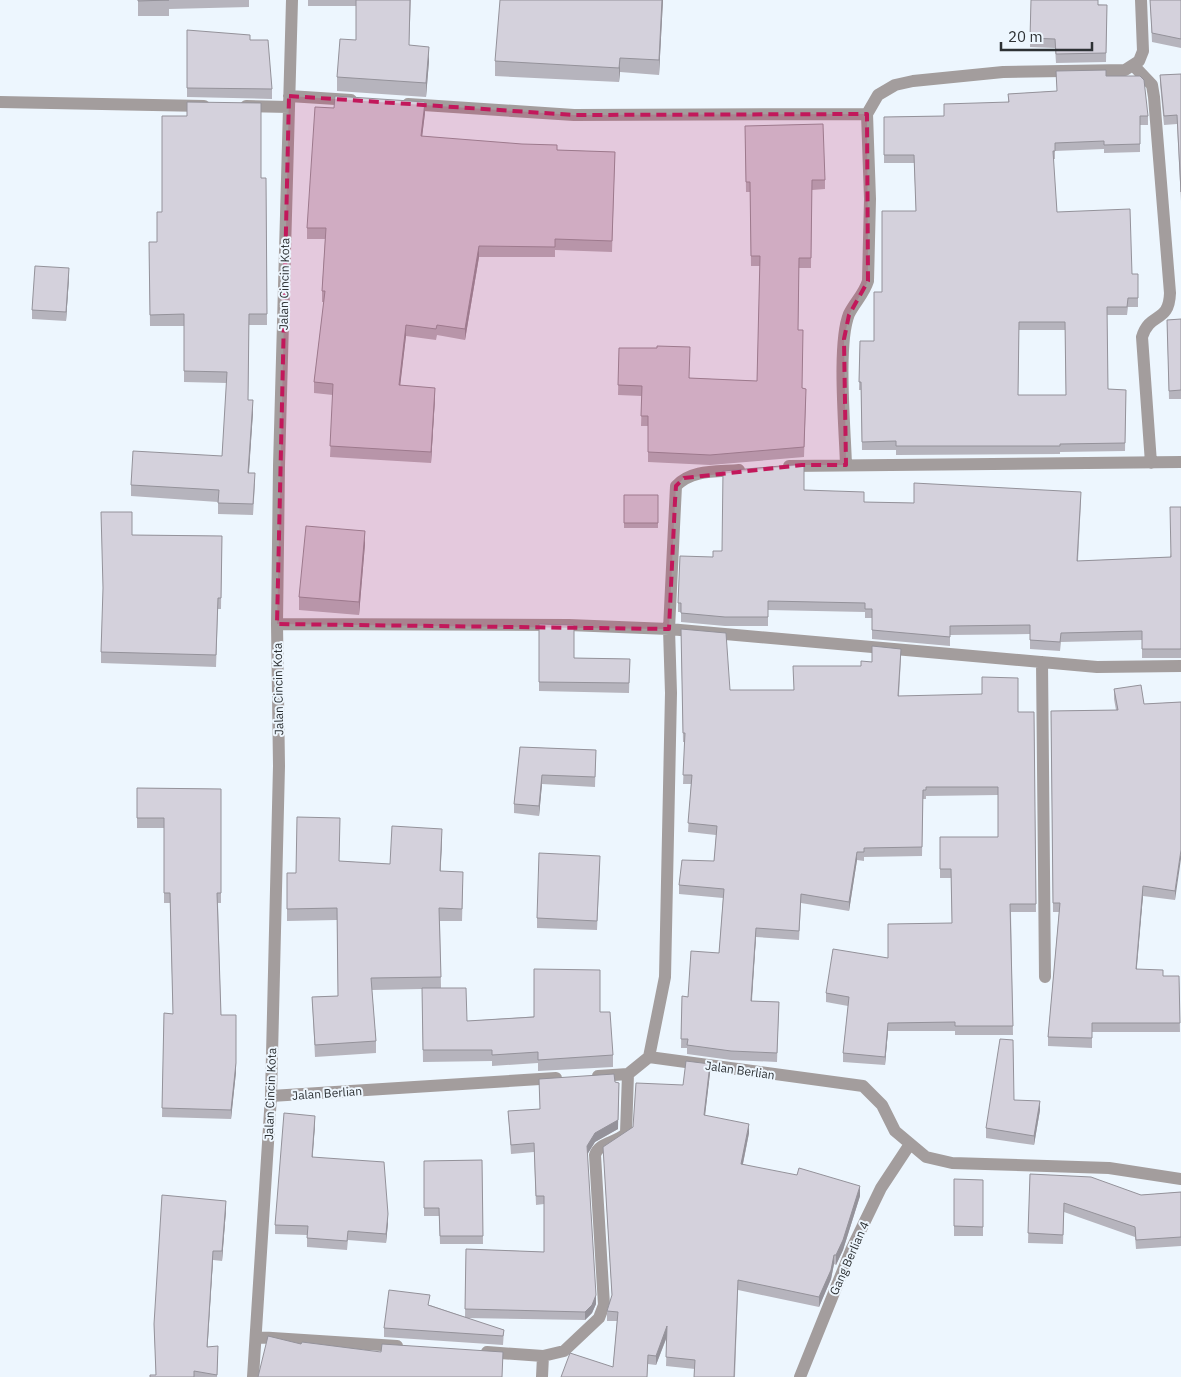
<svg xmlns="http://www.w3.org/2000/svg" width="1181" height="1377" font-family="'IBM Plex Sans',sans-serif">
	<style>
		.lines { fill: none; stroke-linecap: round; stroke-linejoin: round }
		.minor { stroke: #a39d9d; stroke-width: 12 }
		.wall { fill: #b6b4bd; fill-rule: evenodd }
		.shaded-wall { fill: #94929a }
		.building { fill: #d4d1dc; stroke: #94929a; fill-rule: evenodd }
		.marked { fill: #c2185b; fill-opacity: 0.2; stroke: #c2185b; stroke-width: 4; stroke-dasharray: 10 6; stroke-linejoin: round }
		.labels { text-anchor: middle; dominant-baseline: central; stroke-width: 4; stroke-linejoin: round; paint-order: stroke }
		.street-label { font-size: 12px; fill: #2d3134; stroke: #edf6fe }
	</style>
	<rect width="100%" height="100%" fill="#edf6fe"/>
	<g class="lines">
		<path class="minor" d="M1133,65L1152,85L1154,97L1170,293C1169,324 1150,311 1142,337L1151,463
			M289,96L351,100
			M0,102L204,106
			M408,104L574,115L867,114L878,95L895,85L913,81L1003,72L1125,70L1139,61L1143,51L1141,0
			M246,106L289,107
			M846,465C845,429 837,344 849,314C855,302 864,294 868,281L870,199L867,114
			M789,466L1181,462
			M277,624L569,625L669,629L1097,667L1181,666
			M1042,662L1045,977
			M649,1057L665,977L671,693L669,629L676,486C692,469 717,472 739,470
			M598,1076L628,1074L649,1057L863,1086L882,1105L895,1131L926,1157L952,1163L1109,1168L1181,1179
			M271,1096L556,1078
			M257,1337L397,1346
			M487,1352L543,1356L564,1351L599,1318L604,1305L595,1155C599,1142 617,1143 626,1133L628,1074
			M253,1377L271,1096L279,766L277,624L279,466L292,0
			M542,1377L543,1356
			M800,1377L852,1248L881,1188L910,1144"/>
	</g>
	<path class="wall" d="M138,0H249V7L169,9V16H138Z
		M308,0H411L409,45L429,61L426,97L337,91V77L356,40V6H308Z
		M663,0L659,75L620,72L619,82L495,76V61Z
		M1031,0L1107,5L1106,62L1056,63L1055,48L1030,47Z
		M1150,0H1181V48L1152,42Z
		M187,30L250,40L272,89V99L187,97Z
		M1181,74V201L1177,124L1164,125L1160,84V75Z
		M1106,76L1148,116V125H1140V152L1104,153V149L1055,151V159H1053L1057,212L1132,274H1138V307H1128L1127,315H1107L1108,389L1126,390L1125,451L1060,452V454L896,455V450H862L861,390H859L860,341H874L882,292L916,211L914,163H884V117L944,116L1008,102V94L1057,91ZM1019,330H1065L1066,395H1018Z
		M425,113L422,136L557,150L615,152L612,252L555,250V257H479L465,340L437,335L436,340L406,336L400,385L435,398L431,463L330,457L333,395L314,393V382L324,302H322V291L325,239H307V228Z
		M745,126L825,180V189L812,190L811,268H799L798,330L802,388L806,398L804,457L710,465L648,462V426H641L642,396L618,395L619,348L690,378L757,381L760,266H751L750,192H746Z
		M261,178H266L267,325H249L248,400L253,412L249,473L255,484L253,515L218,514V502L131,496V485L222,456L227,383L184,382V326H150L149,242H157L162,212Z
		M69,278L66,321L32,319V310Z
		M1181,319V399H1169L1167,320Z
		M804,490L864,502L914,503L1081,501L1078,561L1170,557L1181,507V658H1142V640L1061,642L1060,651L1030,649V634L950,635V646L872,639V618H865V612L768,610V626H725L681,622V612H678V603L713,557Z
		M624,495H658V528H624Z
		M132,535L222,536L221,609H218L216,667L101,663V652Z
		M365,544L359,615L299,610V597Z
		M539,624L574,658L630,659L629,693L539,691Z
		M681,629L730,690H794L872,662L901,658L899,696L1018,712H1034L1036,912H1011L1013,1035H955V1031H888L885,1065L843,1062V1053L848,1006L826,1002V993L952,923L951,878H940V837H998V795L926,796V799H923L922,856L864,857V861L857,860L849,911L801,903L799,940L756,937L752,1001L779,1002L777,1062L731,1060L687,1054V1048H681L682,996L688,997L719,953L723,898L679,894V885L714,861L716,835L688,832L691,784H683L685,742H683Z
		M1114,689L1144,704L1181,702L1175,900L1143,896L1136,969L1163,976H1179L1180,1032H1092V1048L1048,1046V1037L1059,912H1053L1051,711L1116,710L1114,699Z
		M520,747L596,750L595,787L542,784L539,816L514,813V804Z
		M137,788L221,789V903H218L221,1015L236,1072L231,1119L162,1117L164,1013L173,1014L170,903H164V828H137Z
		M442,841L440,871L463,885L462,921H440L441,988L467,1021L600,1012L613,1055V1067L538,1071V1063L492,1066V1061L423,1062L422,989L372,990L376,1041V1053L315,1057L312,997L338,996L337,920L287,921V873H296L339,861L390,864Z
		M600,865L597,930L537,928V918Z
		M710,1073L705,1115L749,1133L743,1164L860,1196L843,1250L836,1265L834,1264L831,1279L819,1307L738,1290L735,1377H694L695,1369L666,1366L667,1337L656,1365L648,1364L647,1377H561L613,1367L617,1321H607V1311L612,1296L603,1147L633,1127L683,1085Z
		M1014,1100L1040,1110L1034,1145L986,1138V1128Z
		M508,1111L618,1129L595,1142L587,1154L596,1304L592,1313L585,1320L466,1318L504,1330L503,1345L384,1337V1328L430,1305L465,1317L466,1249L544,1252V1204L536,1205L534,1152L511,1154Z
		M315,1125L312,1157L388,1223L386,1243L348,1240L347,1250L307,1247V1235L275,1234V1225Z
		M482,1160L483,1244H440L439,1216H424V1161Z
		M1030,1174L1141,1195L1181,1192V1246L1136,1249L1135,1237L1064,1212L1063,1244L1028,1243Z
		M954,1179L983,1180V1236H954Z
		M226,1210L222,1261L213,1260L207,1347L218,1356L217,1377H150L156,1375L154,1324Z"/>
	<path class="shaded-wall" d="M662,0H663L659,75V60Z
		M429,47V61L426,97V83Z
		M620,58V72L619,82V68Z
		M425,102V113L421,146V136Z
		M479,246V257L465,340V329Z
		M69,268V278L66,321V312Z
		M406,325V336L399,396V385Z
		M435,388V398L431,463V452Z
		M253,400V412L248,484V473Z
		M365,531V544L359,615V602Z
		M542,775V784L539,816V806Z
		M442,829V841L440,884V871Z
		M1181,850V859L1175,900V891Z
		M857,852V860L849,911V902Z
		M1143,886V896L1136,978V969Z
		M756,928V937L751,1010V1001Z
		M236,1015V1072L231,1119V1110Z
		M888,1023V1031L885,1065V1057Z
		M710,1064V1073L704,1124V1115Z
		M619,1083L618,1129L595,1142L587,1155V1146Z
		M1040,1101V1110L1034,1145V1136Z
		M315,1116V1125L312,1166V1157Z
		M749,1124V1133L741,1173V1164Z
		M860,1186V1196L843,1250L836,1265V1255Z
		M226,1201V1210L222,1261V1251Z
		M388,1214V1223L386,1243V1234Z
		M213,1251V1260L207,1356V1347Z
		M834,1255V1264L831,1279L819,1307V1297Z
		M596,1295V1304L592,1313L585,1320V1312Z
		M667,1326V1336L656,1365V1356Z"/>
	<path class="building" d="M138,0H169L138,1Z
		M356,0H410L409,45L429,47L426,83L337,77L340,39L356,40Z
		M500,0H662L659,60L620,58L619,68L495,61Z
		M1031,0H1098V5H1107L1106,53L1056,54L1055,39L1030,38Z
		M1150,0H1181V39L1152,33Z
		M187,30L250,35V40H268L272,89L187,88Z
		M1106,70V76H1140L1144,80L1148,116H1140V144L1104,145V141L1055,143V151H1053L1057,212L1130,209L1132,274H1138V298H1128L1127,307H1107L1108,389L1126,390L1125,443L1060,444V446H896V441L862,442L861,382H859L860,341H874V292H882V211H916L914,155H884V117L944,116V104L1009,102L1008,94L1057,91L1056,71ZM1019,322H1065L1066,395H1018Z
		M1181,74V192L1177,115L1164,116L1160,75Z
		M335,96L425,102L421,136L522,144L557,145V150L615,152L612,241L555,239V247L479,246L465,329L437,325L436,329L406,325L399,385L435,388L431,452L330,446L333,384L314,382L325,291H322L326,228H307L315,107L334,108Z
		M187,102L261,103V178H266L267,314H249L248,400H253L248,473H255L253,504L218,503L219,490L131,485L133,451L222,456L227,372L184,371V314L150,315L149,242H157V212H162V116H187Z
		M823,124L825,180H812L811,258H799L798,330H803L802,388L806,389L804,447L710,455L648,452V416H641L642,386L618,385L619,348H657V346L690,347L689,378L757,381L760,256H751L750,182H746L745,126Z
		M35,266L69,268L66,312L32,310Z
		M1181,319V390L1169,391L1167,320Z
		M804,464V490L864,492V502L914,503V483L1081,492L1077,561L1171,557L1170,507H1181V649H1142V631L1061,633L1060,642L1030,640V625L950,626V637L872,630V609H865V603L768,601V617H725L681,613V603H678L680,556L713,557V551H722L723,471Z
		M624,495H658V523H624Z
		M101,512H132V535L222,536L221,598H218L216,655L101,652L103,588Z
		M306,526L365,531L359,602L299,597Z
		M539,624L574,625V658L630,659L629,683L539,682Z
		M681,629L726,633L730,690H794L793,666H861V661L872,662V646L901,649L898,696L982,694V677L1018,678V712H1034L1036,904H1010L1013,1026H955V1022L888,1023L885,1057L843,1053L849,997L826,993L833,949L888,958V924L952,923L951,869H940V837H998V787H926V790H923L922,847L864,848V852H857L849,902L801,894L799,931L756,928L751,1001L779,1002L777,1053L731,1051L687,1045L688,1039H681L682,996L688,997L691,951L719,953L724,889L679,885L682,860L714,861L717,826L688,823L692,775H683L685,733H683Z
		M1141,685L1144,704L1181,702V850L1175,891L1143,886L1136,969L1163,970V976H1179L1180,1023H1092V1038L1048,1037L1060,903H1053L1051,711L1118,710L1114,689Z
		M520,747L596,750L595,777L542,775L539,806L514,804Z
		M137,788L221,789V893H217L221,1015H236V1063L231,1110L162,1108L164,1013L173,1014L170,893H164V818H137Z
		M297,817L340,818L339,861L390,864L392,826L442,829L440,871L463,872L462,909L439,908L441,977L371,978L376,1041L315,1045L312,997L338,996L337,908L287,909V873H296Z
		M539,853L600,856L597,921L537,918Z
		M534,969L600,970V1012H610L613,1055L538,1060V1052L492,1055V1050H423L422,988H466L467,1021L534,1017Z
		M1000,1039L1013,1040L1014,1100L1040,1101L1034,1136L986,1128Z
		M686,1061L710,1064L704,1115L749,1124L741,1164L797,1175L799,1168L860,1186L843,1240L836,1255H834L831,1270L819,1297L738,1280L734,1377H694L695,1360L666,1357L667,1326L656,1356L648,1355L647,1377H561L570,1353L613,1367L618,1312L607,1311L612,1295L603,1147L633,1127L636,1083L683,1085Z
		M614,1074L615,1082L619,1083L618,1120L595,1133L587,1146L596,1295L592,1305L585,1312L465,1309L466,1249L544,1252V1196H536L534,1143L511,1145L508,1111L540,1109L539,1079Z
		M284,1113L315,1116L312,1157L384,1162L388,1214L386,1234L348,1231L347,1241L307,1238L308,1226L275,1225Z
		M482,1160L483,1236H440L439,1208H424V1161Z
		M1030,1174L1091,1177L1141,1195L1181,1192V1237L1136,1240L1135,1227L1064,1203L1063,1235L1028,1233Z
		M954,1179L983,1180V1227L954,1226Z
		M162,1195L226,1201L222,1251H213L207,1347L218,1346L217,1375L194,1371V1377H150V1375H156L154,1324Z
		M389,1290L430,1295L428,1305L504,1330L503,1336L384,1328Z
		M268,1336L301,1344L302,1342L381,1352L382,1344L503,1352L502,1377H258Z"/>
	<path class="marked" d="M289,96L574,115L867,114L868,281L849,315L844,339L846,465H802L684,478L676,486L675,501L669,629L277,624Z"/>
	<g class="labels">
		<g class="street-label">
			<text transform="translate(284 284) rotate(-89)">Jalan Cincin Kota</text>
			<text transform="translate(278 689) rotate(-91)">Jalan Cincin Kota</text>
			<text transform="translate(740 1070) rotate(8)">Jalan Berlian</text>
			<text transform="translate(327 1093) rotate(-4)">Jalan Berlian</text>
			<text transform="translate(270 1094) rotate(-88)">Jalan Cincin Kota</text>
			<text transform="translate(849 1258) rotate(-66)">Gang Berlian 4</text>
		</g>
	</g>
	<path d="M1001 42v8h91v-8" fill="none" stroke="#2d3134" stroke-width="2.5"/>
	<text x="1008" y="42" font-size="15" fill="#2d3134" stroke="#edf6fe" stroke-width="4" paint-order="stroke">20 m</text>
</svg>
